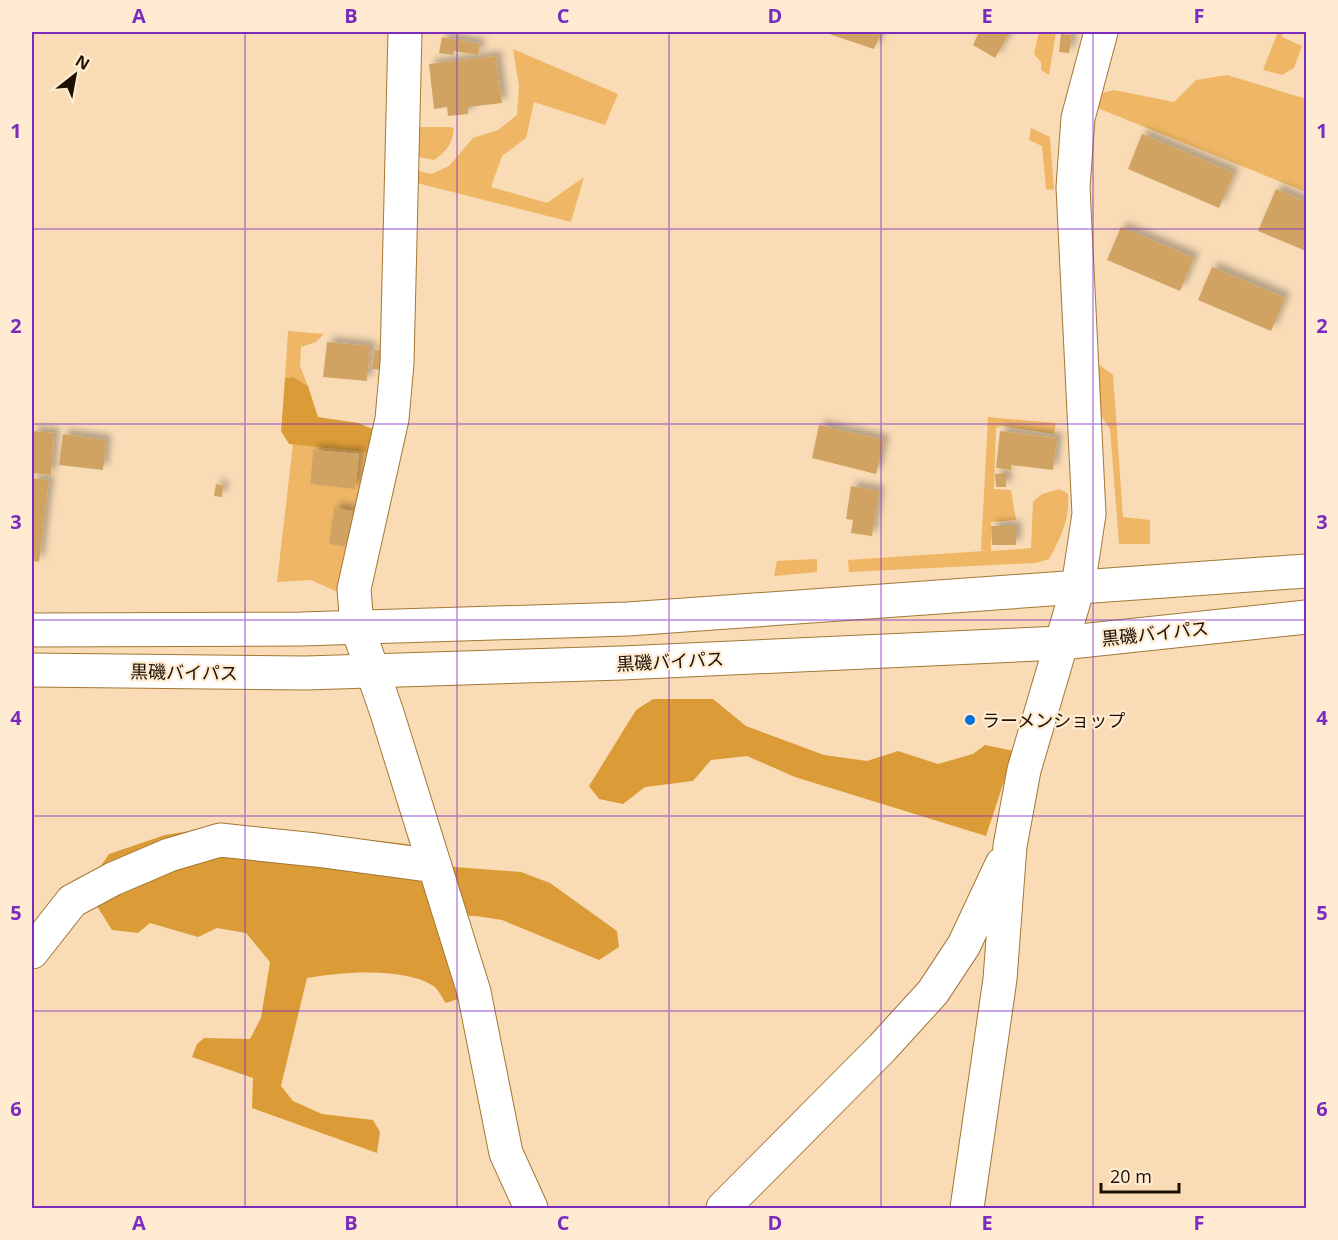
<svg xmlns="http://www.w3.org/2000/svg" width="1338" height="1240" font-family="'Open Sans','Noto Sans JP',sans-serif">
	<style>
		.green { fill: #eeb665; fill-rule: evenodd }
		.forest { fill: #db9b37 }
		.building { fill: #d1a363; filter: url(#shadow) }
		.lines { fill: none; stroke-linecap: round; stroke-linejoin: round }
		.minor-casing { stroke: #a37736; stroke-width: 35 }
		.highway-casing { stroke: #a37736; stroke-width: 35 }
		.minor { stroke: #fff; stroke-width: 33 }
		.highway { stroke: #fff; stroke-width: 33 }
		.grid { fill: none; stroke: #7b2cbf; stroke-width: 1.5; stroke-opacity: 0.55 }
		.poi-dot { fill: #0272d9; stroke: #ffebd2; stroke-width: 2 }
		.labels { text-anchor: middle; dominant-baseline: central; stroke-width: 4.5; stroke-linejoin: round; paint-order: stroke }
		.street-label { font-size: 18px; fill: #1e1100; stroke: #ffebd2 }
		.poi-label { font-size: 18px; fill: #1e1100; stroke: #ffebd2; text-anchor: start }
		.neatline { fill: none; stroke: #7b2cbf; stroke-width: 2 }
		.grid-label { font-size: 20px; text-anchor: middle; font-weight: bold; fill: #7b2cbf }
	</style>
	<defs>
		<filter id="shadow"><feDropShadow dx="5.5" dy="-5.5" stdDeviation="3" flood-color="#0004"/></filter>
	</defs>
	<rect width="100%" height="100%" fill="#f9dcb6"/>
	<path class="green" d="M1039,32H1056L1049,75L1041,70V62L1034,54Z
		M1278,32H1283L1282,37L1302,46L1294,68L1282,75L1263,70Z
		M513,49L618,94L605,125L534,102L526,138L502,156L491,187L547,203L584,177L571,222L413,182L415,170L431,174L449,166L473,138L498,130L517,115L519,86Z
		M1227,75L1303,98L1306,95V192L1095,107L1098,94L1114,90L1174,102L1196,80Z
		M413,127H451L454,129C452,144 447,151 434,160L413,156Z
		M1031,128L1050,137L1054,190L1046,189L1042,146L1029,140Z
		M288,331L324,334L316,342L301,347L300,366L308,386L293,377L285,378Z
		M1097,363L1113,375L1123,517L1150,520V544H1119L1110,429L1099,413Z
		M988,417L1056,423L1054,434L1001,426L996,428L994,489L1011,490L1016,520L991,522V551L1031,548L1033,502L1042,494L1060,489L1068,494C1070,519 1061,538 1049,559L1036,563L849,572L848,560L984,551L981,550Z
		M293,444L374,453L342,594L311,580L277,582ZM313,450L359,454L355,488L310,484ZM334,509L348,547L330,544Z
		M817,559V572L774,576L777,561Z"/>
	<path class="forest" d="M293,377L308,386L318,417L358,423L373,429L374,453L289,444L281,431L285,378Z
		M653,699H713L746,726L824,755L867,761L898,751L938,764L973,754L985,745L1014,751L986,836L795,777L747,756L711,760L693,781L645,787L623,804L599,799L589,786L636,710Z
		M227,825L407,844L422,855L455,867L521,872L550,883L617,931L619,947L599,960L502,920L476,916L444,915L461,998L446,1003C442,998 438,988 432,985C402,967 340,972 307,978L281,1086L293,1101L322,1114L373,1120L380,1132L377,1153L252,1108L253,1078L192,1057L197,1044L204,1038L250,1039L261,1018L270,962L246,933L217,928L198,937L150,923L138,933L112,930L95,903L96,873L109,854L165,835Z"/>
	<path class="building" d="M823,32H882L874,49Z
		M979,32H1010L995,58L973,45Z
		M1061,34L1072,35L1069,53L1059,52Z
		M442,37L480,44L478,55L454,51L453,55L439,53Z
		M496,56L502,103L468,107V114L448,116L447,107L434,109L429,64Z
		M1142,134L1234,173L1219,208L1128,169Z
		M1276,189L1306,202V251L1258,231Z
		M1121,227L1194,258L1180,291L1107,260Z
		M1212,267L1285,298L1271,331L1198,300Z
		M327,342L370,346L367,381L323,377Z
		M374,350L385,351L383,370L372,369Z
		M819,425L884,440L876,474L812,458Z
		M32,431L54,433L51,475L32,473Z
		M1000,431L1057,438L1053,470L1011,465V470L996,468Z
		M63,434L106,440L103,470L59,465Z
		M313,450L359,454L355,489L310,484Z
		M1006,473V487H996L995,474Z
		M32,478L49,480L39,562L32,561Z
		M216,484L223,486L222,497L214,496Z
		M851,486L879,491L872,536L851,533L853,520L846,519Z
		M334,508L353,511L348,547L329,544Z
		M991,526H1016V545H992Z"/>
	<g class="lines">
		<defs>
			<path id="minor" d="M405,32L397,363L392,419L354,589L357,626L387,713L474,992L506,1153L531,1208
				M32,952L72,901L113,879L169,855L220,840L316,850L435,866
				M723,1208L882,1048L933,992L964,945L1002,864
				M967,1208L1000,979L1010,846L1024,770L1078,587L1089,514L1073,187L1078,118L1101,32"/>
			<path id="highway" d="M32,630L301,629L628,619L1306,571
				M32,670L306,673L622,663L1061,643L1306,617"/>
		</defs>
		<use href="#minor" class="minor-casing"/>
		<use href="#highway" class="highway-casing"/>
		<use href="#minor" class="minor"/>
		<use href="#highway" class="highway"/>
	</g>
	<path class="grid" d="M245,32V1208M457,32V1208M669,32V1208M881,32V1208M1093,32V1208M32,229H1306M32,424H1306M32,620H1306M32,816H1306M32,1011H1306"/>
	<circle class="poi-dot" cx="970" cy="720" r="6"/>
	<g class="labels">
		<g class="street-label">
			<text transform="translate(1155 633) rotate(-6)">黒磯バイパス</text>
			<text transform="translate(670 661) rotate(-3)">黒磯バイパス</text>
			<text transform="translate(184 672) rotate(1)">黒磯バイパス</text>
		</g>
		<g class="poi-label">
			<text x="982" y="720">ラーメンショップ</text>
		</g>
	</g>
	<rect width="1338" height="1240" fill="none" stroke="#ffebd2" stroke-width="66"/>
	<g transform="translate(75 75) rotate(31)" stroke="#ffebd2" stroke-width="4.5" paint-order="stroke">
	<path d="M0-4.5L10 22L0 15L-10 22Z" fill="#1e1100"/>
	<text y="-9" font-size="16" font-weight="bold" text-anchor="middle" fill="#1e1100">N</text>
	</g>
	<path d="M1101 1183v9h78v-9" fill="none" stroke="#1e1100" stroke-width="3"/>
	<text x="1110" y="1183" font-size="18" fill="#1e1100" stroke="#ffebd2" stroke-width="4.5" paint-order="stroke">20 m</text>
	<rect x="33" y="33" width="1272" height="1174" class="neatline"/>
	<g class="grid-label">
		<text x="139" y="23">A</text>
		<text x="351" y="23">B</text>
		<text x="563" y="23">C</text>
		<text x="775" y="23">D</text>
		<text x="987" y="23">E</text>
		<text x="1199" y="23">F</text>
		<text x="16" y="138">1</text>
		<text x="1322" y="138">1</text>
		<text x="16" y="333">2</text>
		<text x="1322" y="333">2</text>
		<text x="16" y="529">3</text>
		<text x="1322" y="529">3</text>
		<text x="16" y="725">4</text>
		<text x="1322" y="725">4</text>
		<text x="16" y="920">5</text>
		<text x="1322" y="920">5</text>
		<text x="16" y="1116">6</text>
		<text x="1322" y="1116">6</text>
		<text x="139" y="1230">A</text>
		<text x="351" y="1230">B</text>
		<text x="563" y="1230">C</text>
		<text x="775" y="1230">D</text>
		<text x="987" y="1230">E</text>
		<text x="1199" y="1230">F</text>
	</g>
</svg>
